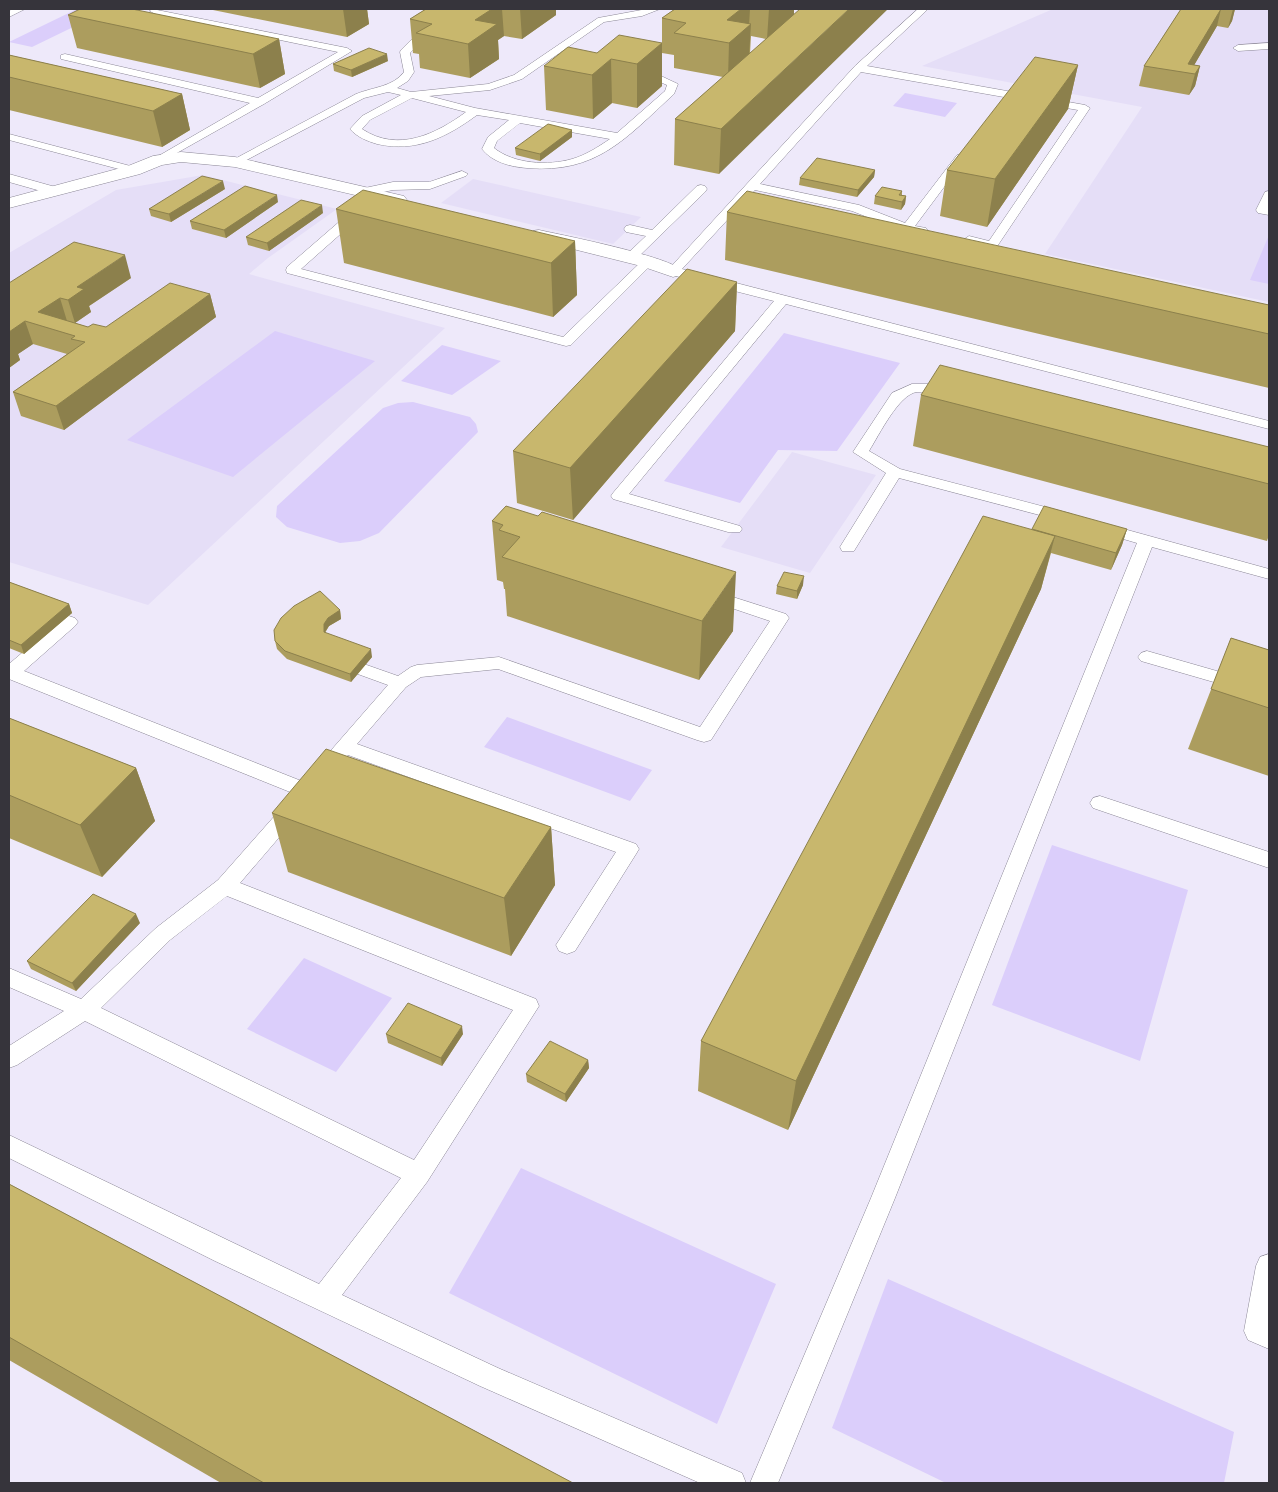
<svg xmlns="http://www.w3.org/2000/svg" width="1278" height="1492" font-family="'Work Sans',sans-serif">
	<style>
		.built { fill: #e5def7 }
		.green { fill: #dbcefb }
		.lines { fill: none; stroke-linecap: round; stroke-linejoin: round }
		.service-casing { stroke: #8b8796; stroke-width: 1 }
		.minor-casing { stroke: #8b8796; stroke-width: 1 }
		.service { fill: #fff; fill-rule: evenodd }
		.minor { fill: #fff; fill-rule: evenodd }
		.wall { fill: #ac9d5e; fill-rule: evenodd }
		.shaded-wall { fill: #8c804c }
		.building { fill: #c8b76d; stroke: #8c804c }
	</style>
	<rect width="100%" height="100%" fill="#eee9fa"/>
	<path class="built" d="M1053,9H1269V302L1045,254L1142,107L922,66Z
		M203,175L337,209L268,258L249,274L445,328L148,605L9,562V253L116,190Z
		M473,179L641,217L613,244L441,203Z
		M792,452L876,475L810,573L721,547Z"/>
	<path class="green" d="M77,9L100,14L32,47L9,42Z
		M905,93L957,103L945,117L893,106Z
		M1269,235V284L1250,280Z
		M275,331L375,361L233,477L127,440Z
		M784,333L900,363L837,451L778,450L740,503L664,481Z
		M442,345L501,361L452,395L401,381Z
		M413,402L470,417L476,424L478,432L379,533L360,541L340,543L287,527L276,517L277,506L383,408L398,403Z
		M507,717L652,770L630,801L484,747Z
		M1052,845L1188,890L1140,1061L992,1005Z
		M304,958L392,998L336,1072L247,1029Z
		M521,1168L776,1284L717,1424L449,1293Z
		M888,1279L1234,1432L1224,1483H946L832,1428Z"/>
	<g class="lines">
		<defs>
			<path id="service" d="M13,9H25L9,17V11Z
				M152,9L347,48L352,51L264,104L159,163L153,160L155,158L250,103L61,59V55L65,54L258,98L338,52L155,14L150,11Z
				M455,9H466L424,39L410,53L414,72L408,81L397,88L411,92L488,84L514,75L598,18L647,9H660L642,16L604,22L522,79L490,90L429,96L475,108L617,133L665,91L667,85L634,71L633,69L634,67H642L678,84L674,94C626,138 597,174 527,168C511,167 492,162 482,149L488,137L509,120L477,115C447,137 416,153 377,144C367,141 357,137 350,129L362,116L401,95L388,92L364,98L239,164H231L229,162L356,94C373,87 393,87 404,72L400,52L401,50L416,35ZM412,98L466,112C436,134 398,153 362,129L370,120ZM520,123L610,139C598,147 586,155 572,159C548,166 514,164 494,148L497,141Z
				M918,9H928L867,66L1085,105L1090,108L996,248C988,250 969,246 963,240L969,236L989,241L1078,110L861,72L760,184L859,205L905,223L957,155H965L967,157L965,159L915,226L926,228L928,231L926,234L922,235L903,231L852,211L755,190L682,269L1269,421V429L786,304L629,494L740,526L742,529L740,532H728L613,499L611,496L613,493L774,301L668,274L667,271L855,66Z
				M1269,43V49L1238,51L1233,48L1238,45Z
				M9,134L138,168L140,170L134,173L9,140Z
				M462,171L468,174L466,176L430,189L393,190L364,196L358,192L360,189L393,182H429Z
				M9,174L59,188L61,191L55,195L9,182Z
				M701,185L705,186L707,189L705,192L634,261H626L624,258L626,255L646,236L626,232L624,229L626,226L630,225L652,230L697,186Z
				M1269,191V215L1258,213L1256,210L1265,192Z
				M358,208L364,212L362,215L301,269L563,337L644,259H652L654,262L571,345L566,346L287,273L286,270L287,267L354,209Z
				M912,384H933L955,389L957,392L955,395C943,398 930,391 917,392C899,394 879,435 869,451L900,469L1072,514L1074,517L1072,520L1066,522L899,478L854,551H842L840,547L886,473L853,452L892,393Z
				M1102,523L1269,569V579L1152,547L895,1198L778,1483H750L871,1198L1137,543L1096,531L1094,528L1096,525Z
				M711,590L786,614L789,618L711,740L704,742L697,740L498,669L421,677L406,687L357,744L636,844L639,849L636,854L575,951L567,954L559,951L556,945L616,852L348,755C339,765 331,781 316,776L313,771L388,685L355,673L352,669L355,665L361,663L398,676L411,667L417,665L499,657L700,727L770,621L705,599L703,595L705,591Z
				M69,616L75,618L78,622L75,626L24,671L314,786L317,791L314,796L307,798L300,796L9,679V664L63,618Z
				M1147,651L1269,686V698L1141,661L1138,657L1141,653Z
				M1100,796L1269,852V868L1093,808L1090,803L1093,798Z
				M293,801L300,803L303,808L300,813L240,883L536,999L539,1006L427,1182L342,1295L498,1368L742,1473L746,1483H700L480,1386L215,1261L9,1158V1135L319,1284L401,1178L85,1021L17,1065L9,1068V1046L64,1011L9,987V968L81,999L156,928L218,880L286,803ZM227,896L513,1010L414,1160L101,1008L170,940Z
				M1269,1254V1349L1248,1340L1244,1331L1256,1266L1260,1257Z"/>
			<path id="minor" d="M181,152L235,157L404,196L407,200L404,204L398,205L235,167L181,162L162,165L140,174L9,208V198L128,166L153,156Z
				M539,230C562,235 673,257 682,271L680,275L673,277L641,266L533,239L530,235L533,231Z"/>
		</defs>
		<use href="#service" class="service-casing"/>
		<use href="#minor" class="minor-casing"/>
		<use href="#service" class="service"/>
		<use href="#minor" class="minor"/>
	</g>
	<path class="wall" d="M208,9H367L369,24L347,37Z
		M426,9H556V15L522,39L504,36L498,40L499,59L470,78L420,68L419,54L413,53L410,19Z
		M675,9H794L719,174L674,165L675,119L723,77L674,68V55L662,53V86L637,108L612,103L593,119L546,110L544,66L597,53L662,43V18ZM751,36L766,39L750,54Z
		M1181,9H1235L1232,21L1228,28L1217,26L1194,65L1200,66L1195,86L1189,95L1139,86L1144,66Z
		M68,15L279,39L285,74L260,88L77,48Z
		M9,55L182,94L190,130L162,147L9,110Z
		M388,61L352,77L334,71L333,64Z
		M1078,65L1068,109L987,227L940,216L947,170Z
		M572,130V137L540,161L516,155L515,148Z
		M875,170L874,177L857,197L799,185L800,178Z
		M225,189L171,222L151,216L149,209Z
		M902,191V195L906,196L905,204L901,210L874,204L875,196Z
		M278,202L226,238L192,229L190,221Z
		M336,209L575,241L577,295L553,317L344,263Z
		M727,212L1269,305V388L725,260Z
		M323,213L269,251L248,245L246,237Z
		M131,278L89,306L91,312L75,323L88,327H106L210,294L216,317L64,430L21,416L13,392L67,354L33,344L18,354L20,360L9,368V283Z
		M737,282L735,331L573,520L517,503L513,451Z
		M921,395L1269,447V535L1267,541L913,446Z
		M506,506L733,631L699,680L507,616L505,589H504L503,582L497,580L492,521Z
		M1127,529L1122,545L1111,570L1051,553L1041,589L788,1130L698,1091L701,1041L1031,530Z
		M9,582L69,604L72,613L24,654L9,648Z
		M803,585L797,599L776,594L777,586Z
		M340,610L341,619L329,626L325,633L372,657L351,682L287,659L277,649L275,641Z
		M1231,638L1269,650V776L1188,749Z
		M9,718L136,768L155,821L102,877L9,838Z
		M272,813L551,827L555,885L511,956L288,872Z
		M140,923L76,991L31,969L27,961Z
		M386,1034H463L442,1066L388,1043Z
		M588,1060L589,1068L566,1102L527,1082L526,1074Z
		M9,1184L573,1483H221L9,1360Z"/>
	<path class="shaded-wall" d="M343,9H367L369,24L347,37Z
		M492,9H502L504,36L498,40L499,59L470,78L468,44L475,20Z
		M520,9H556V15L522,39Z
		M741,9H750L749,26L751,24L749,58L728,78L729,43L727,20Z
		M769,9H794V15L767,39Z
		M849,9H888L719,174L721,129Z
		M1221,9L1217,26L1189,74L1188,64Z
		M1233,9H1235L1232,21L1228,28Z
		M279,39L285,74L260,88L253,54Z
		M662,43V86L637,108V64Z
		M387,54L388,61L352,77L351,70Z
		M611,59L612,103L593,119L592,75Z
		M1078,65L1068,109L987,227L995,179Z
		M1200,66L1195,86L1189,95L1195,74Z
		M182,94L190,130L162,147L153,111Z
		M572,130V137L540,161V154Z
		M875,170L874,177L857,197L858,190Z
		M223,181L225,189L171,222L169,214Z
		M277,195L278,202L226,238L224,230Z
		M906,196L905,204L901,210L902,202Z
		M322,205L323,213L269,251L267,243Z
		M575,241L577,295L553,317L551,263Z
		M125,255L131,278L89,306L91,312L75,323L68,300L77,287Z
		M737,282L735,331L573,520L570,468Z
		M210,294L216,317L64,430L56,406Z
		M60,298L67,321L38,312Z
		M25,321L33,344L18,354L20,360L9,368V332Z
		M1127,529L1122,545L1111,570L1116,553Z
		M1055,536L1041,589L788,1130L796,1081Z
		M736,572L733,631L699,680L702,621Z
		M804,576L803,585L797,599V591Z
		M69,604L72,613L24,654L21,645Z
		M340,610L341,619L329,626L325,632L326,641L324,632V624L328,618Z
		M371,649L372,657L351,682L350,674Z
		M136,768L155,821L102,877L80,825Z
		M551,827L555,885L511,956L504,898Z
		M136,914L140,923L76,991L72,983Z
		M462,1026L463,1034L442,1066L441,1058Z
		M588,1060L589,1068L566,1102L565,1094Z"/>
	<path class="building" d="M80,9H132L279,39L253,54L68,15Z
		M426,9H492L475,20L497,24L468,44L416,33L432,24L410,19Z
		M675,9H741L727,20L751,24L729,43L674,33L686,23L662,18Z
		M800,9H849L721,129L675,119Z
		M1181,9H1221L1188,64L1200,66L1195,74L1144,66Z
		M619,35L662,43L637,64L611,59L592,75L544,66L568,47L597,53Z
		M369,48L387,54L351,70L333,64Z
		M9,55L182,94L153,111L9,77Z
		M1035,57L1078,65L995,179L947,170Z
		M548,124L572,130L540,154L515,148Z
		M817,158L875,170L858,190L800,178Z
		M202,176L223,181L169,214L149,209Z
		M245,186L277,195L224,230L190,221Z
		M882,187L902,191L899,195L906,196L902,202L875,196Z
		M363,190L575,241L551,263L336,209Z
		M747,191L1269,305V334L727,212Z
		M301,200L322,205L267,243L246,237Z
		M74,242L125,255L77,287L84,289L68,300L60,298L38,312L88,327L93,324L106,327L170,283L210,294L56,406L13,392L85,342L71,339L75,336L25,321L9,332V283Z
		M687,269L737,282L570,468L513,451Z
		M940,365L1269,447V484L921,395Z
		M506,506L538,516L542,512L736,572L702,621L502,557L520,537L499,530L503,525L492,521Z
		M1044,506L1127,529L1116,553L1032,529Z
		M983,516L1055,536L796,1081L701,1041Z
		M784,572L804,576L797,591L777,586Z
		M9,582L69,604L21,645L9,640Z
		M320,591L340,610L328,618L324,624V632L371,649L350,674L285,651L275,641L274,630L281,618L294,606Z
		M1231,638L1269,650V708L1211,689Z
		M9,718L136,768L80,825L9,795Z
		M326,749L551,827L504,898L272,813Z
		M93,894L136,914L72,983L27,961Z
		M408,1003L462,1026L441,1058L386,1034Z
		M550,1041L588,1060L565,1094L526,1074Z
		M9,1184L573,1483H264L9,1337Z"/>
	<rect width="1278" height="1492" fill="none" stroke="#36343b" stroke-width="20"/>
</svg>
